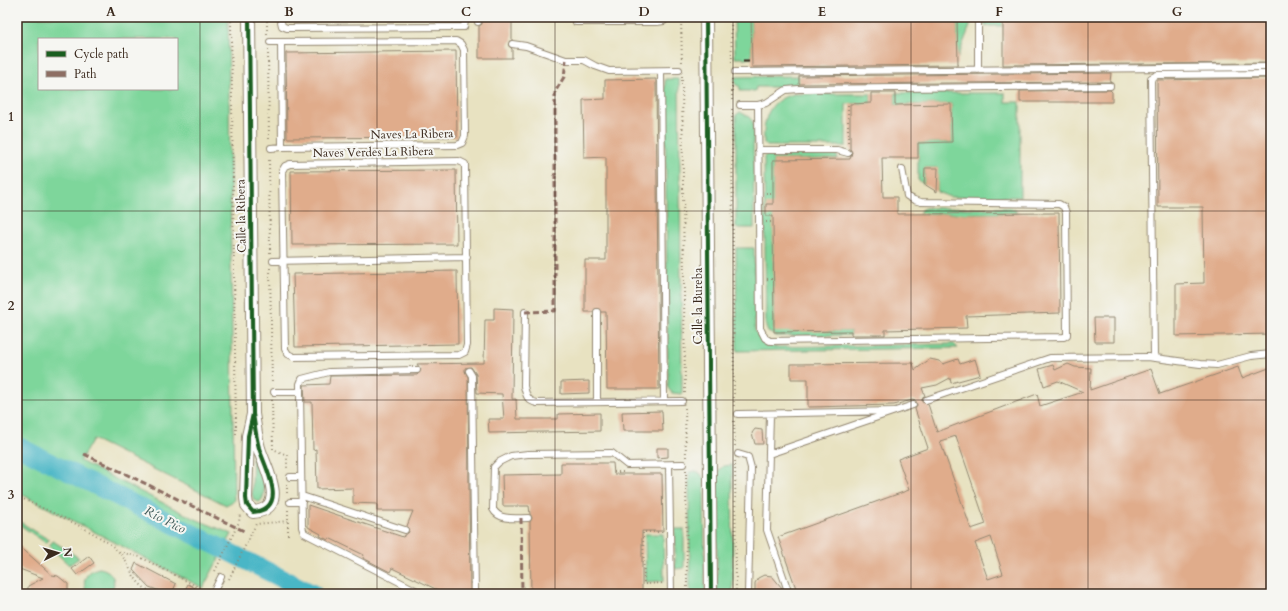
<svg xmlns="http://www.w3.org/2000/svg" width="1288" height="611" font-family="Cardo,serif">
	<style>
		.green { fill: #7ed69b; stroke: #5c805c; fill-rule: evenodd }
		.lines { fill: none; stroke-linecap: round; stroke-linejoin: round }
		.river { stroke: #4ab6c6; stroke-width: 19 }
		.building { fill: #e0ac8b; fill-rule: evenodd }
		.service-casing { stroke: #928670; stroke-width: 8 }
		.minor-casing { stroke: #928670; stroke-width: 14 }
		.path { stroke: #928670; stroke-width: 2; stroke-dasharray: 1 3; stroke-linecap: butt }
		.service { stroke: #fff; stroke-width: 6 }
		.minor { stroke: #fff; stroke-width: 12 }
		.rail { stroke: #3b2a1e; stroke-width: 3; stroke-dasharray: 6 3; stroke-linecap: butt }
		.quiet { stroke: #8d6e63; stroke-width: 3; stroke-dasharray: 6 3; stroke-linecap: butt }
		.cycleway-casing { stroke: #f6f6f2; stroke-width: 6 }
		.cycleway { stroke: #1b5e20; stroke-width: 4 }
		.grid { fill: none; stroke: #3b2a1e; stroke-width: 1; stroke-opacity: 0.55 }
		.labels { text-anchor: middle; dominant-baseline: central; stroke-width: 4; stroke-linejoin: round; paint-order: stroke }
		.street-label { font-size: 12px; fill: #3b2a1e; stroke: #f6f6f2 }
		.water-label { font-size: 13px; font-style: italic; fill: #405b59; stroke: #f6f6f2 }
		.neatline { fill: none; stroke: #3b2a1e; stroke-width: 1.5 }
		.grid-label { font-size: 13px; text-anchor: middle; font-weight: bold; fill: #3b2a1e }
	</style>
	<rect width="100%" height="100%" fill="#f6f6f2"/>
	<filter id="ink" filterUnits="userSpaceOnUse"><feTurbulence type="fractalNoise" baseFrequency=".025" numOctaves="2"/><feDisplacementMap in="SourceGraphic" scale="8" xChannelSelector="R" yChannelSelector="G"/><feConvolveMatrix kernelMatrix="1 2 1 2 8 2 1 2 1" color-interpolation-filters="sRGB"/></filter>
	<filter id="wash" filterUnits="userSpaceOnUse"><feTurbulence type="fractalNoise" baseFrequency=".012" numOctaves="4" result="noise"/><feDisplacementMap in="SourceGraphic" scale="16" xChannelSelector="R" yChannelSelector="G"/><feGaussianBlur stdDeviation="0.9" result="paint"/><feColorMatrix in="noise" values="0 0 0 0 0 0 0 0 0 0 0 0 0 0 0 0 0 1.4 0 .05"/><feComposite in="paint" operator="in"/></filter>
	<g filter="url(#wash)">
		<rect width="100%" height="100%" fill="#e8e2c1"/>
		<path class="green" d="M17,17H228L234,501L226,505L93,439L80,461L193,518L232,534L203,588L17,492ZM39,39H177V89H39Z
			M734,17H751L752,58H735Z
			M957,17H970V26L957,59Z
			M985,17H1003V26H985Z
			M799,76V84H787L780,87H756L755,91H740V87L735,84V77Z
			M665,79H679L682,394L672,393L668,388Z
			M895,93H1005V102H1020V197H950L937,192V168H925L924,184L918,180V143L952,142L951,104L895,105Z
			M794,94H871V103L846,104V146H767L764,143C763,119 768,100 794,94Z
			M740,112L749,117L753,122L754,228H736V115Z
			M768,153H836L838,159L773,160L774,331H851V335L776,336L768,332L766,327L764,157Z
			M925,208H1010L1015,210L1017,213L919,214L921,210Z
			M736,248H754L755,331C760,340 764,344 773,347L954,344L958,348L737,351Z
			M253,440C256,452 272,496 259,502L254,500L252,494Z
			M732,465L733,594H717V472L723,466Z
			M695,471L700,473L704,479L705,594H690L689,472Z
			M17,520L49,540L46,543L17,523Z
			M675,529H684V568L675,569Z
			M645,534H663L664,581L646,582Z
			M53,541L79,558L69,565L49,546Z
			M99,568C113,570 118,582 110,594H88C80,582 86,571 99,568Z"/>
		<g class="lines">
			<path class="river" d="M17,446L313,594"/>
		</g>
		<g id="blocks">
			<path class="building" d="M482,17H512V40L508,44L512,49V58H479V26L482,24Z
				M751,17H957L958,65L752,67Z
				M1003,17H1271V63L1003,65Z
				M456,51L457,137L287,138L286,53Z
				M1111,73L1110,82L799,84V76Z
				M1271,78V334L1176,336V284L1204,283L1203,207H1158L1157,80Z
				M656,79L659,389H607L606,312H601L597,308L593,312H585V260H606V157L584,158L583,100L605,99V80Z
				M1110,90L1112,92V102H1020V91Z
				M871,93H895V105L951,104L952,142L918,143V158H882L883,197H897V214L1059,213L1060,313L966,316L967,328L885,330V335H851V331L774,332L773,216H766V204H773V160L850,159L852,152L850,149V104L871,103Z
				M925,168H938L937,192L924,184Z
				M456,170L457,244L292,245L291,171Z
				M457,271L458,344L295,347L293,274Z
				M494,308L513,309L512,399H516L517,419H558V414L600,413V431L489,433L488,419H504L502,394L477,393L476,374L471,367L465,368V371L468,377L470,594H446L392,568L390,572L363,558L364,555L329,538L328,540L320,536L321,534L308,527V505L403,537L409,532L407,526L413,511H377V504L353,503V488L317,489L316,449L313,450L312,402H305L304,385L329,384L330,376L417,375L421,370L417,364L484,363L485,320H494Z
				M1094,318H1114V342H1095Z
				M930,359L939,361L943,364L958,359L960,364L975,359L980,375L951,383L950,378L937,385L922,388L925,396L922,399V402L928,404L937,432L1037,394L1040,406L1083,392L1058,381L1044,386L1039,369L1053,365L1055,370L1068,364L1075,367L1091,368L1090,390L1151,369L1160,394L1238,367L1242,378L1269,368L1271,374V594H798L778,537L909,490L898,459L928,448L915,409L917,405L916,401L912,400L894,405L808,407V379H791V364L913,363L915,370ZM956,436L986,524L971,529L940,441ZM991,537L1003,574L988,579L975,543Z
				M589,381V393L561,394V382Z
				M662,411L663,431H623L622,412Z
				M755,429L762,430L763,444H755L752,433Z
				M657,448H668V457L657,458Z
				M561,463H613L614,474H662L663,531H642V594H531L530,522L532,518L530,514L529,506H503L502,475L561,474Z
				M17,544L52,575L58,576L68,584V594H28V586L43,578L17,568Z
				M89,556L94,563L77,575L72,569Z
				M136,563L176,584L173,591H160L149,587L133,570Z
				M764,575L772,576L787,594H755V583L758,578Z
				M188,584L206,594H183Z"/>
		</g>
	</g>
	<g filter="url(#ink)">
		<use href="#blocks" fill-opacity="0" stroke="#928670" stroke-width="1"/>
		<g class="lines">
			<defs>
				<path id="service" d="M280,17L282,26L287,28L462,27H464L465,21
					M478,17V22
					M978,17V70
					M576,22H657L664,21L666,17
					M270,42H281L456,41L461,44L464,50L465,136L462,143L457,145L282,147L281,42
					M512,44L526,46L566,60H584L595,66L609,71L679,70
					M661,71L664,401
					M735,72L1271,67
					M740,105H758L766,103L786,90L799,89L1110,86
					M758,105L760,328L765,338L770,341L1064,337L1067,335L1066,213L1064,207L1059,204L921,202L914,200L907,196L902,169
					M271,148L282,147
					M758,150H837L848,153
					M459,161L465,164V168L467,345L465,352L459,355L294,357L288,354L285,349L282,171L285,166L290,164Z
					M273,261L467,257
					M525,312L524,386C526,395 527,401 537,403L682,401
					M597,312V402
					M1154,358L1151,78L1157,75L1271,74
					M469,371L472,376L475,594
					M274,392H300L302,527L304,533L423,594
					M300,392V384L302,379L329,372L417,370
					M926,400L1050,358L1148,357L1200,364L1217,365L1251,356L1271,354
					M738,414L895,411
					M770,414L767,530L787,588
					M738,454L748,457L751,468L748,594
					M769,454L913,405
					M669,465L671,594
					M290,477H301
					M302,496L405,530
					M290,502H302
					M528,518C516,518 499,521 493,509L494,467L499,462L511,456L528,454L612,453L627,465L683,464
					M214,591L221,577"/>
				<path id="minor" d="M249,17L253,414C255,426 256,437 259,448C265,468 290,509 253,512L247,505L246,498L248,436L253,414
					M706,17L711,594"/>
			</defs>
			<use href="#service" class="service-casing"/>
			<use href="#minor" class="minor-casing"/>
			<path class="path" d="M231,17L236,436
				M267,17V34
				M681,17L682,64
				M731,17L732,65
				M268,50L269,140
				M682,76L685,394
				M732,79V103
				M848,105V145
				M732,109L734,407
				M269,156L270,254
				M766,193H773
				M766,222H773
				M270,268L272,384
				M767,279H774
				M272,400L273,449L287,455V469
				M685,408L686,458
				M734,421L735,447
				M735,461L736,594
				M686,470L687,594
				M614,472H623
				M287,484V495
				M17,496C43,509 100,532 119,552C133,568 132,586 157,594
				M288,510V536
				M662,532H643L644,584L664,583
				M119,552L140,557L204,590
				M215,571L239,522L240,514
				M229,579L256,524L288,521
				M202,594L205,589"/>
			<use href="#service" class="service"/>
			<use href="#minor" class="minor"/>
			<path class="rail" d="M743,61H752"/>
			<path class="quiet" d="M525,312L555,311V92L564,77L566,60
				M84,454L244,531
				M521,518L522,594"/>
			<defs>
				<path id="cycleway" d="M249,17L253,414C255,426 256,437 259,448C265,468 290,509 253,512L247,505L246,498L248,436L253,414
					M706,17L711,594"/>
			</defs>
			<use href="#cycleway" class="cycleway-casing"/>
			<use href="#cycleway" class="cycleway"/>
		</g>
	</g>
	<path class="grid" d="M200,17V594M377,17V594M555,17V594M733,17V594M911,17V594M1088,17V594M17,211H1271M17,400H1271"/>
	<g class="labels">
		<g class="street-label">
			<text transform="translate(412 134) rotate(-1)">Naves La Ribera</text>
			<text transform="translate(373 152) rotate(-1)">Naves Verdes La Ribera</text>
			<text transform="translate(241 216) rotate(-91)">Calle la Ribera</text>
			<text transform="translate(698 306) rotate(-90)">Calle la Bureba</text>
		</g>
		<g class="water-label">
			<text transform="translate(165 520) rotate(27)">Río Pico</text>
		</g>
	</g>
	<rect width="1288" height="611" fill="none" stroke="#f6f6f2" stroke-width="44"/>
	<rect x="38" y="38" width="140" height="52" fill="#f6f6f2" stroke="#aba49d"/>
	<rect x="46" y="51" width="20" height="6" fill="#1b5e20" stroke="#aba49d"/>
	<text x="74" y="58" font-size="12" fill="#3b2a1e">Cycle path</text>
	<rect x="46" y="71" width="20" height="6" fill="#8d6e63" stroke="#aba49d"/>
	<text x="74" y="78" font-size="12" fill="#3b2a1e">Path</text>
	<g transform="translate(58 553) rotate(85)" stroke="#f6f6f2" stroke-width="3" paint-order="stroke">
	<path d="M0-3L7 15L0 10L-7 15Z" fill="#3b2a1e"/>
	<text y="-6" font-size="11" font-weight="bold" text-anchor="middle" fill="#3b2a1e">N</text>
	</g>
	<rect x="22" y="22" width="1244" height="567" class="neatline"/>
	<g class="grid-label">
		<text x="111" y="16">A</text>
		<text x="289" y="16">B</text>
		<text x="466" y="16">C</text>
		<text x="644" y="16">D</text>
		<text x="822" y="16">E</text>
		<text x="999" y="16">F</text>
		<text x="1177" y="16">G</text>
		<text x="11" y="121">1</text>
		<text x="11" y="310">2</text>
		<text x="11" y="499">3</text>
	</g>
</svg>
